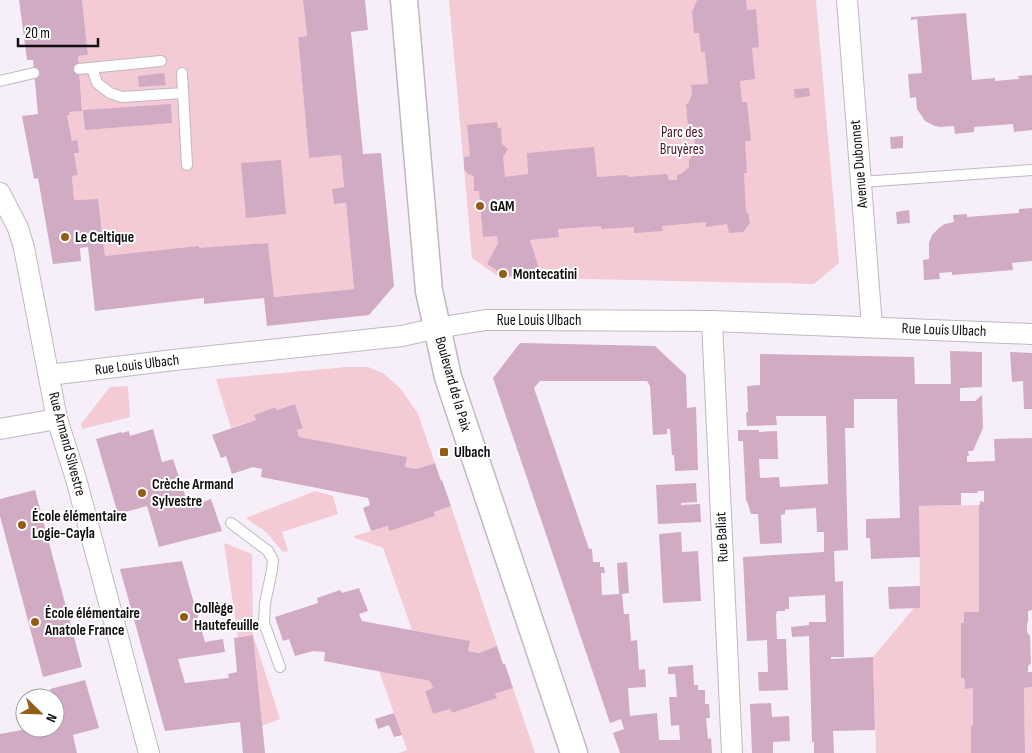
<svg xmlns="http://www.w3.org/2000/svg" width="1032" height="753" font-family="'Sofia Sans Condensed',sans-serif">
	<style>
		.green { fill: #f4cbd5 }
		.building { fill: #d1abc4 }
		.lines { fill: none; stroke-linecap: round; stroke-linejoin: round }
		.service-casing { stroke: #bfb8c1; stroke-width: 12 }
		.minor-casing { stroke: #bfb8c1; stroke-width: 22 }
		.tertiary-casing { stroke: #bfb8c1; stroke-width: 29 }
		.service { stroke: #fff; stroke-width: 10 }
		.minor { stroke: #fff; stroke-width: 20 }
		.tertiary { stroke: #fff; stroke-width: 26 }
		.poi-dot { fill: #945d16; stroke: #fff; stroke-width: 2 }
		.labels { text-anchor: middle; dominant-baseline: central; stroke-width: 4; stroke-linejoin: round; paint-order: stroke }
		.park-label { font-size: 15px; fill: #491328; stroke: #fff }
		.street-label { font-size: 15px; fill: #100e11; stroke: #fff }
		.poi-label { font-size: 15px; font-weight: bold; fill: #100e11; stroke: #fff; text-anchor: start }
	</style>
	<rect width="100%" height="100%" fill="#f6eff9"/>
	<path class="green" d="M82,0H303L307,36L298,37L309,158L341,155L344,187L333,189L334,204L346,203L354,289L274,297L268,243L105,256L98,199L74,200L72,176L78,175L74,153H79L72,141L67,115H70L69,112L82,110L78,56L88,55Z
		M449,0H816L839,263L814,284L499,277L472,258Z
		M347,367H368L383,373L401,389L418,414L435,463L417,469L405,467L406,457L299,437L297,430L303,427L295,404L277,410L276,407L254,415L256,420L231,428L216,379Z
		M128,386L130,417L82,429L81,424L110,387Z
		M315,491L333,496L338,514L282,532L288,551L283,552L266,532L246,518Z
		M979,505V612H964V623H961V678H964L965,688H973V726L972,725L971,753H876L873,657L914,608H920L919,506Z
		M451,506L497,646L479,653L468,651L469,641L412,630L383,548L355,538L354,536L388,526L435,516L434,512Z
		M224,543L252,554L253,635L280,719L264,725H262L253,635L238,637Z
		M379,671L430,681L433,688L425,691L433,714L450,709L452,713L496,698L495,694L513,688L535,753H399L407,750Z
		M1032,687V753H1025L1024,688Z"/>
	<path class="building" d="M19,0H82L88,55L78,56L82,111L69,112L70,115H67L72,141L77,140L79,153H74L78,175L72,176L74,200L98,199L105,256L199,246V248L268,243L274,297L354,289L346,203L334,204L332,189L344,187L341,155L309,158L298,37L307,36L303,0H365L368,30L351,32L363,154L381,153L394,286L369,315L267,326L264,298L204,304V298L95,311L88,247L80,248L81,261L53,264L38,178L34,179L22,116L38,114L33,60H27Z
		M697,0H746L747,10L756,9L759,47L752,48L755,79L740,81L742,102H747L751,141H745L747,173H744L746,213L748,212L750,223L743,232L729,233L727,224L706,227V222L662,226L663,231L634,233V227L601,229V226L558,229L559,237L530,240L541,275L520,278L503,274L487,264L498,243L497,236L483,237L479,191H474V176L468,174L464,169V157L470,156L467,125L497,122L498,128H501L502,144L508,149L503,157L505,177L528,174L527,153L594,147L597,177L627,175L628,177L667,174L669,180H677V175L681,174L689,167V160L695,152L701,151V145H695L693,127H688L686,104H688L692,94L691,85L708,84L705,52H701L699,33H694L692,11L693,10Z
		M966,13L972,80L995,78V81L1019,79L1018,76L1032,75V130L1014,132L1013,124L974,127V132L955,134L954,126L941,127L935,126L925,121L917,109L916,97L910,98L908,74L922,73L917,19L911,20V17Z
		M164,73L166,85L139,87L138,76Z
		M809,88L810,96L795,98L794,89Z
		M171,104L172,123L85,130L83,110Z
		M903,136V148L891,149L890,137Z
		M281,160L286,214L246,218L241,163Z
		M1032,208V261L1012,263L1013,270L952,275V272L939,273L940,279L924,280L923,260L929,259V243L932,235L940,227L945,224L954,222L953,215L967,214V217L1019,213V209Z
		M909,210L910,223L897,224L896,212Z
		M520,343L655,346L686,375L687,408L696,407L698,470L675,471L674,455H672L670,429H667V434L653,435L650,386L647,381H540L534,388L589,549H592L593,562H600V567H604L605,573H601L602,595L619,594L617,563L627,562L629,593L622,594L624,614H629L631,641L637,640L639,670L645,669L646,687L628,688L630,716L657,713L659,740H680L679,725L671,726L669,697H677L675,674H668V667L693,665L694,685H698V690H705V704H709L710,718H706L708,739L711,738L712,753H620L613,733L624,729L621,719L610,723L493,378Z
		M950,351L982,352V387L960,388V401H975L982,395L983,428L973,451H968L969,456H967V462L995,461L994,439L1032,438V610L1028,611V621L1027,624V632L1030,636L1031,663L1028,666V672H1032V687L1024,688L1025,753H971V725L973,726V688L965,689L964,678H961V623H964V612H979V505H980V501L984,502V491H978L977,493H961V505L919,506L920,557L871,559L870,538H866V519L900,518L897,399H854V428H845L848,550L834,551L835,582L843,581L844,657H831V659L873,657L875,730L833,731L834,753H814V742H812L809,636L792,637L791,627L809,625V622H826L825,595L789,597V609H785V611H777L776,615L777,639H786L788,690L759,691L758,672H768L767,640L747,641L743,557L824,552V532H817L816,508L785,510V514L781,515L782,543L760,544L758,514H751L747,501H746L743,441H738V430H759V432L777,431L778,459H759L760,478L779,477L780,487L828,484L826,416H776L777,425L747,426L746,413L748,412L747,386L760,385V354L914,357L915,384H951Z
		M1010,352L1032,353V409H1024L1023,381L1012,382Z
		M295,404L303,428L297,430L299,437L407,457L405,467L417,469L435,463L441,481L442,480L451,506L434,512L435,516L389,531L388,526L371,531L363,508L370,505L368,498L261,477L262,469L253,467L232,474L226,456L221,458L212,435L256,420L254,415L276,407L277,410Z
		M153,429L162,462L173,459L189,507L211,499L222,531L159,547L147,506L118,514L96,439L121,432L122,433L129,431L130,436Z
		M696,483L697,502L681,503V505L700,504L701,522L658,524L656,485Z
		M35,490L82,667L43,677L0,516V499Z
		M681,532L682,552L698,551L701,601L663,603L659,534Z
		M182,561L205,642L223,639L225,652L178,659L185,683L229,678L228,674L237,672L234,638L253,635L265,753H243L240,722L165,731L120,569Z
		M920,586V608L889,609L888,587Z
		M359,588L368,611L359,614L362,621L470,641L468,651L479,653L497,646L503,664H505L513,688L495,694L497,698L452,713L450,709L433,714L425,691L433,688L430,681L324,661L325,652L313,651L295,656L289,639L283,641L275,617L318,603L317,598L340,590L342,593Z
		M85,680L99,728L73,735L77,753H0V734L32,728H55V724L60,723L55,706V698H53L50,689Z
		M771,703L772,717L789,716L790,741L773,742V753H752L750,704Z
		M394,713L402,735L394,737L389,725L378,729L375,719Z"/>
	<g class="lines">
		<defs>
			<path id="service" d="M92,68L97,83L110,93L122,97L183,93
				M79,69L161,61
				M182,73L187,165
				M0,81L34,73
				M861,182L1032,170
				M231,523L268,551L273,560L272,570L265,603L264,623L280,667"/>
			<path id="minor" d="M847,0L872,327
				M0,193L18,228L24,248L57,419L76,479L149,753
				M712,321L732,753
				M49,375L174,360L402,336L437,328L486,320L712,321L1032,334
				M0,429L57,419"/>
			<path id="tertiary" d="M404,0L429,291L448,377L574,753"/>
		</defs>
		<use href="#service" class="service-casing"/>
		<use href="#minor" class="minor-casing"/>
		<use href="#tertiary" class="tertiary-casing"/>
		<use href="#service" class="service"/>
		<use href="#minor" class="minor"/>
		<use href="#tertiary" class="tertiary"/>
	</g>
	<g class="poi-dot">
		<circle cx="480" cy="206" r="5"/>
		<circle cx="65" cy="237" r="5"/>
		<circle cx="503" cy="274" r="5"/>
		<rect x="439" y="447" width="10" height="10" rx="2.5"/>
		<circle cx="142" cy="493" r="5"/>
		<circle cx="22" cy="525" r="5"/>
		<circle cx="184" cy="617" r="5"/>
		<circle cx="35" cy="622" r="5"/>
	</g>
	<g class="labels">
		<g class="park-label">
			<text x="682" y="132">Parc des<tspan x="682" dy="17">Bruyères</tspan></text>
		</g>
		<g class="street-label">
			<text transform="translate(859 164) rotate(-95)">Avenue Dubonnet</text>
			<text x="539" y="320">Rue Louis Ulbach</text>
			<text transform="translate(944 330) rotate(2)">Rue Louis Ulbach</text>
			<text transform="translate(137 365) rotate(-7)">Rue Louis Ulbach</text>
			<text transform="translate(453 384) rotate(74)">Boulevard de la Paix</text>
			<text transform="translate(67 444) rotate(75)">Rue Armand Silvestre</text>
			<text transform="translate(722 537) rotate(-93)">Rue Baliat</text>
		</g>
		<g class="poi-label">
			<text x="490" y="206">GAM</text>
			<text x="75" y="237">Le Celtique</text>
			<text x="513" y="274">Montecatini</text>
			<text x="454" y="452">Ulbach</text>
			<text x="152" y="484">Crèche Armand<tspan x="152" dy="17">Sylvestre</tspan></text>
			<text x="32" y="516">École élémentaire<tspan x="32" dy="17">Logie-Cayla</tspan></text>
			<text x="194" y="608">Collège<tspan x="194" dy="17">Hautefeuille</tspan></text>
			<text x="45" y="613">École élémentaire<tspan x="45" dy="17">Anatole France</tspan></text>
		</g>
	</g>
	<g transform="translate(40 713) rotate(113)"><circle r="24" fill="#ffffff" stroke="#9f9fa0"/>
	<path d="M0-4L9 19L0 12L-9 19Z" fill="#945d16"/>
	<text y="-8" font-size="14" font-weight="bold" text-anchor="middle" fill="#100e11">N</text>
	</g>
	<path d="M18 38v8h80v-8" fill="none" stroke="#100e11" stroke-width="2.5"/>
	<text x="25" y="38" font-size="15" fill="#100e11" stroke="#ffffff" stroke-width="4" paint-order="stroke">20 m</text>
</svg>
